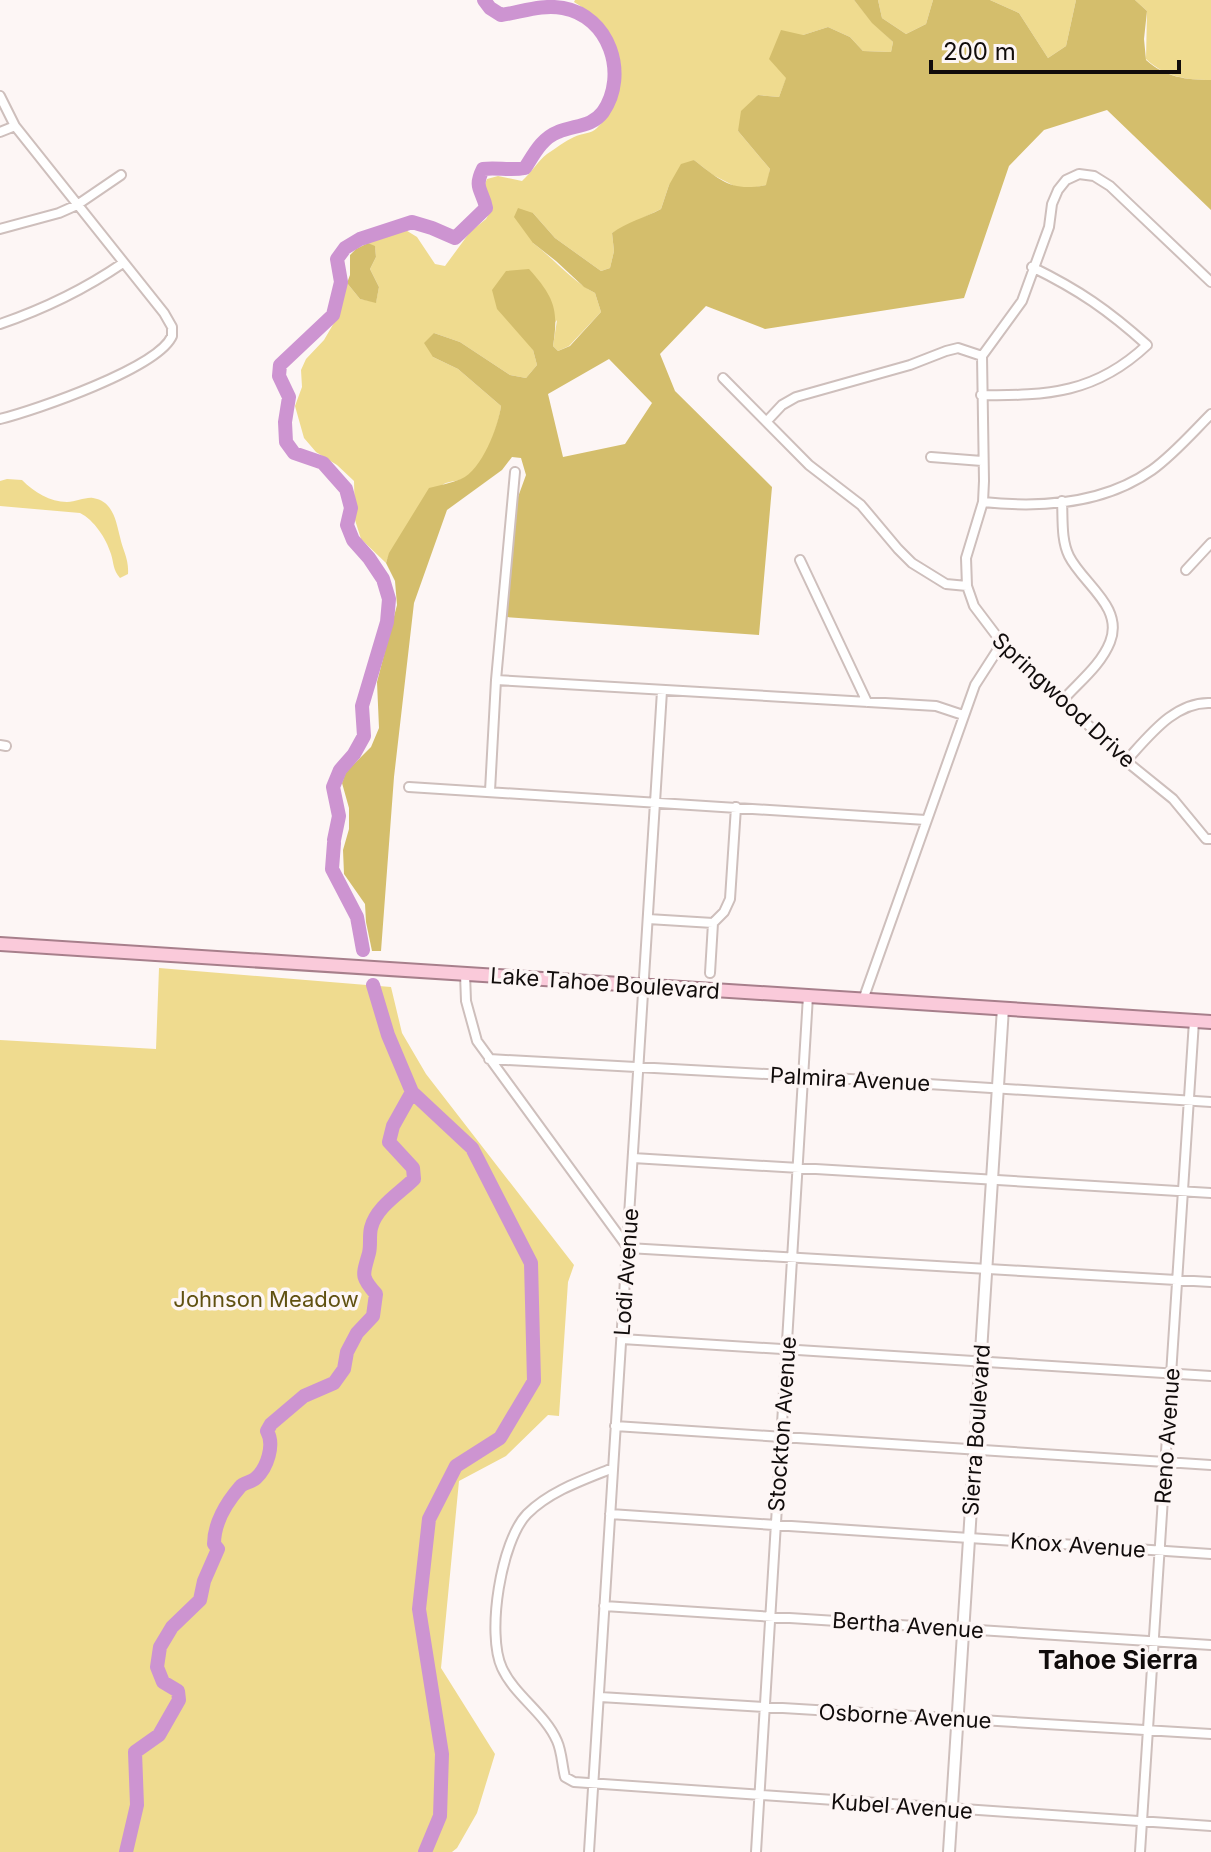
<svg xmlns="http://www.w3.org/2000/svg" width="1211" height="1852" font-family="Inter,sans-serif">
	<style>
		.green { fill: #efdb8f }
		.forest { fill: #d4be6c; fill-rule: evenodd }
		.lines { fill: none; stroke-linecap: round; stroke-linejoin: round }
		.river { stroke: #cd94d1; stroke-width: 14 }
		.minor-casing { stroke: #cebfbc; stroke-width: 12 }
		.tertiary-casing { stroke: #cebfbc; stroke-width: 14 }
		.trunk-casing { stroke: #a77f8b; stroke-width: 16 }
		.minor { stroke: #fff; stroke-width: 8 }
		.tertiary { stroke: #fff; stroke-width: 10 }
		.trunk { stroke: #facada; stroke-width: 12 }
		.labels { text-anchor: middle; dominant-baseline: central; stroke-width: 7; stroke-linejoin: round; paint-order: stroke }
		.street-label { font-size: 22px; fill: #110c0b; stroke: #fdf6f5 }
		.park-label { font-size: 22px; fill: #605111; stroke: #fdf6f5 }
		.quarter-label { font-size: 26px; font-weight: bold; fill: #110c0b; stroke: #fdf6f5 }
	</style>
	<rect width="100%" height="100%" fill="#fdf6f5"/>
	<path class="green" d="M575,0H854L872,22L893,42L891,52L863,51L850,37L828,27L803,35L779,97L758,95L738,131L770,169L767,185L742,190L713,175L694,160L669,185L661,209L612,233L614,251L610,268L601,271L555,238L533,213V243C554,259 572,281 595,293L601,312L569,346L558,351L553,346L557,320L533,350L537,365L526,378L510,375L460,342L434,333L433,357L458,369L501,406C498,429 485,464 465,478C458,482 448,480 441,486C426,500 392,544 386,563L361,539L355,520L354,481L337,465L316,452L304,438L295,406L302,387L301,370L306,359L324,340L338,316L347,283L360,299L376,302L379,287L370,269L376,257L375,247L368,243L404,229L417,237L435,264L445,266L470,232L486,219L492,209L489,197L483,189L487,179L498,176L522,181C531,173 538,161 547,154C556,148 565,141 574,137C582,133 591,134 597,128C639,86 621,29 574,2Z
		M878,0H933L926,24L906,34L882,18Z
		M990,0H1076L1066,46L1048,58L1019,13Z
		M1135,0H1211V80C1186,80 1165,77 1146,59L1147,11Z
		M7,479L22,480C34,492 50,502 67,502C76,502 85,497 93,498C113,501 116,521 120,537C123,551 129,559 128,574L120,578C113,570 114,564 111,554C106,538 94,520 80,513L0,506V481Z
		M159,968L391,987L402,1033L426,1074L574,1265L568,1282L559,1416L548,1415L506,1456L459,1481L441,1668L495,1754L477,1813L457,1848L452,1852H0V1040L156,1049Z"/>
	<path class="forest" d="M854,0H878L882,18L906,34L926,24L933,0H990L1019,13L1048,58L1066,46L1076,0H1135L1147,11L1144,39L1146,60C1165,77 1186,80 1211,80V210L1107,110L1044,130L1009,166L964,298L765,329L706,306L660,354L675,391L772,487L759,635L506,617L518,497L526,475L521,458L512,457L502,470L447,510L414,603L394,777L381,951H372L366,922L365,904L344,874L343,850L349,829V808L342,783L346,772L371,747L379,728L377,682L397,605L395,581L386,563L389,553L429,488C440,485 451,483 461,479C482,470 498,427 501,406L458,369L433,357L424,343L434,333L460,342L510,375L526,378L537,365L533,350L497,309L492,290L506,271L529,269C554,297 559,309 553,346L558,351L570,346L601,312L595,293L584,287L556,261L533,243L514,217L518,208L533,213L555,238L601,271L610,268L614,251L612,233C627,222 644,218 661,209L669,185L681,164L694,160C721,181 732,192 766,185L770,169L738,131L741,111L758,95L779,97L786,78L769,59L781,30L803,35L828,27L850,37L863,51L891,52L893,42L872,23ZM609,359L652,403L625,444L563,457L548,394Z
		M368,243L375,246L376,257L370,269L379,287L376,303L360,299L347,283L350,275V255L356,249Z"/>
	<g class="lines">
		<path class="river" d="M334,840L339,816L333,787L340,770L354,754L364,736L362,706L387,622L389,599L383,579L369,558L353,540L347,525L351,508L346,489L323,463L294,453L286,442L285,422L289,397L279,376L280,365L333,315L341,282L337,259L345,248L360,239L412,222L432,228L455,238L486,208C483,190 473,189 483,169C497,167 510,171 525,168C534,154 542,138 558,132C574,125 592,127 603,112C629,74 609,16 563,8C542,4 522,12 501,15L490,8L484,0
			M334,843L332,869L357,917L363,950
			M373,985L388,1035L412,1092L472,1148L531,1263L534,1381L500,1438L456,1466L429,1519L419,1609L442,1754L440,1816L425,1852
			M126,1852L137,1805L135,1752L159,1735L179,1700L178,1691L163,1682L157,1667L160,1647L172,1627L200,1600L204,1581L218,1549L214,1544C214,1524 226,1503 240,1487C244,1482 251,1483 256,1478C267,1468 275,1445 267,1431L271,1424L304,1396L334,1383L344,1369L347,1352L357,1333L373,1316L376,1294C360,1276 363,1275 369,1253C371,1245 369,1236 371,1228C376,1207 400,1193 414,1179L413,1168L389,1142L393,1126L412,1092"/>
		<defs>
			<path id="minor" d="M0,96L15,126L164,313L172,327V336C158,368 36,410 0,419
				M0,132L15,126
				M0,229L59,213L77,205L121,175
				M1211,282L1110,186L1094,176L1079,174L1066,180L1058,190L1052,204L1049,227L1022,301L982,356L984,481L983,502L966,558L967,586L974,606L1002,643L1126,761L1173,799L1206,839H1211
				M0,324C44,309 85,289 123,263
				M723,378L809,465L861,505L898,549L912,563L946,584L967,586
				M981,395C1048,396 1096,393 1147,345C1108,310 1079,290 1032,267
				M767,421L782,405L796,397L910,365L946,351L958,348L982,356
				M931,457L982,461
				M1062,501C1063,519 1061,540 1069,556C1083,584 1124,607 1110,642C1101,665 1079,682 1063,700
				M983,502C1039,508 1104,504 1152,470C1174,454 1192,433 1211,414
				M800,560L867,702
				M1186,570L1211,543
				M496,680L936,706L963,715
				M0,745L6,746
				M1126,761C1149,736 1175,701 1211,703
				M409,787L926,820
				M490,791L496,680L515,472
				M648,919L713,923L710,973
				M713,923L724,912L730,899L736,807
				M465,974L466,1001L477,1041L628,1248L1211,1282
				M863,1000L975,685L1002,643
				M489,1059L803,1076L1211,1102
				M633,1158L1211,1193
				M622,1339L1211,1376
				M615,1426L1211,1465
				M613,1468C583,1480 550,1491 527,1514C501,1541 486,1634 502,1668C515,1696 545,1713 557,1741C562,1752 562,1766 565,1777L574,1782L1211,1826
				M610,1514L1211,1554
				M604,1606L1211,1645
				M600,1697L1211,1734
				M589,1852L662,691
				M756,1852L808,996
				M1140,1852L1194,1021"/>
			<path id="tertiary" d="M949,1852L1003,1008"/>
			<path id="trunk" d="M0,944L1211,1022"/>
		</defs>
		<use href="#minor" class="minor-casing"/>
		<use href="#tertiary" class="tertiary-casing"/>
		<use href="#trunk" class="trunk-casing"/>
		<use href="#minor" class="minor"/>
		<use href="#tertiary" class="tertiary"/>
		<use href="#trunk" class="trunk"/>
	</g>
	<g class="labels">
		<g class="street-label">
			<text transform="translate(1064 700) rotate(43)">Springwood Drive</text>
			<text transform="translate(605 983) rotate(4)">Lake Tahoe Boulevard</text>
			<text transform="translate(850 1079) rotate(3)">Palmira Avenue</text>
			<text transform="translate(626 1272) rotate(-86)">Lodi Avenue</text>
			<text transform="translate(782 1424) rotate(-86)">Stockton Avenue</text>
			<text transform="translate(976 1430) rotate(-86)">Sierra Boulevard</text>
			<text transform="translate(1167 1436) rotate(-86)">Reno Avenue</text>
			<text transform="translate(1078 1545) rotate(4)">Knox Avenue</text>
			<text transform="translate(908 1625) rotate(4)">Bertha Avenue</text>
			<text transform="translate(905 1716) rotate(3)">Osborne Avenue</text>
			<text transform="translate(902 1806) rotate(4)">Kubel Avenue</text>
		</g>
		<g class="park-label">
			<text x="266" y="1299">Johnson Meadow</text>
		</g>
		<g class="quarter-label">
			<text x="1118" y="1659">Tahoe Sierra</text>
		</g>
	</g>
	<path d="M931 60v12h248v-12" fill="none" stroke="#110c0b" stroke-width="4"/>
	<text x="943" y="60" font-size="24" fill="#110c0b" stroke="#fdf6f5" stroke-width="6" paint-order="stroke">200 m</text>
</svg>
